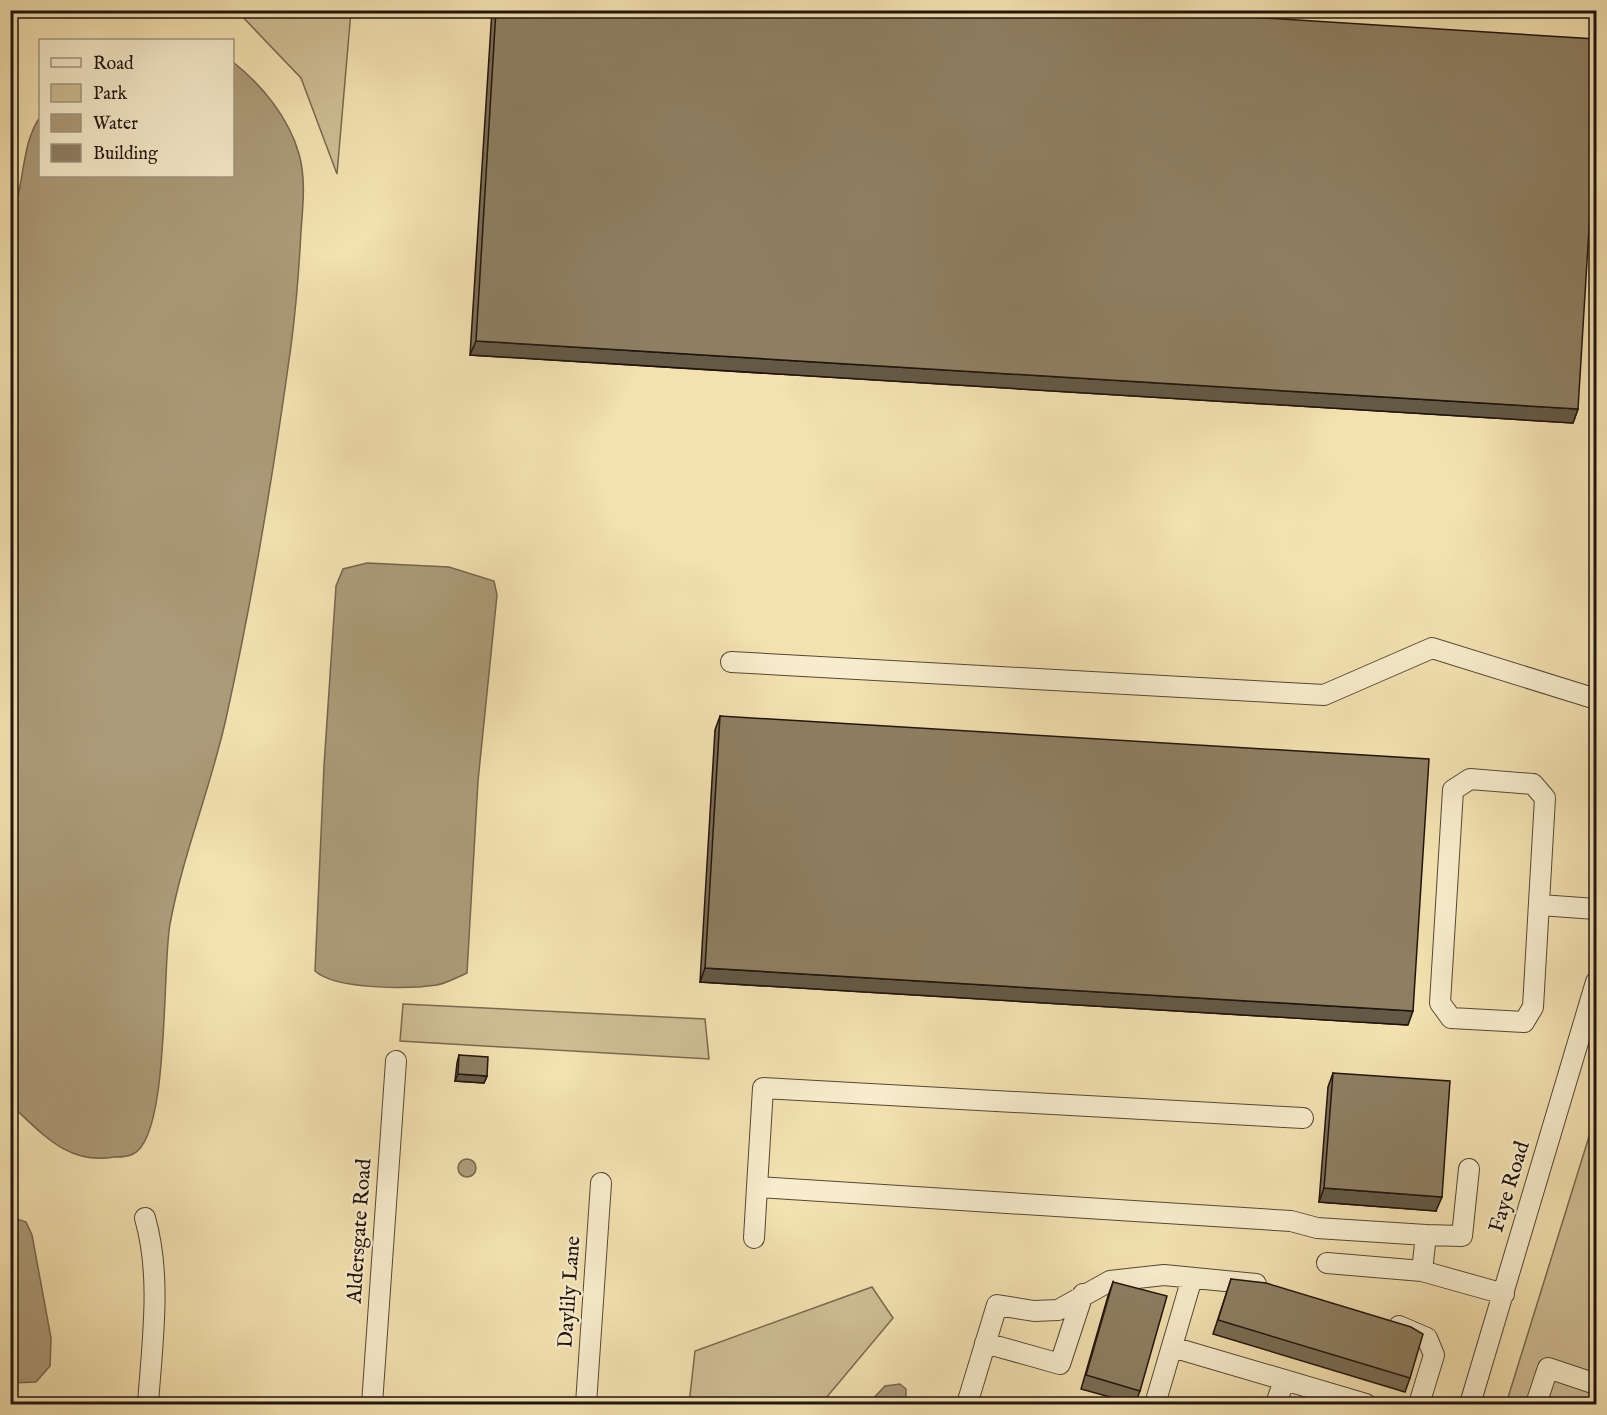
<svg xmlns="http://www.w3.org/2000/svg" width="1607" height="1415" font-family="'IM FELL English',serif">
	<style>
		.green { fill: #cfbe94; stroke: #786951; stroke-width: 1.5 }
		.water { fill: #ac9b79; stroke: #74654e; stroke-width: 1.5 }
		.lines { fill: none; stroke-linecap: round; stroke-linejoin: round }
		.minor-casing { stroke: #564736; stroke-width: 22 }
		.minor { stroke: #f7eccc; stroke-width: 20 }
		.wall { fill: #7a6d54; stroke: #21140e; stroke-width: 1.5 }
		.shaded-wall { fill: #635945; stroke: #21140e; stroke-width: 1.5 }
		.building { fill: #8e7f62; stroke: #21140e; stroke-width: 1.5 }
		.labels { text-anchor: middle; dominant-baseline: central; stroke-width: 4.5; stroke-linejoin: round; paint-order: stroke }
		.street-label { font-size: 21px; fill: #21140e; stroke: #f7eccc }
	</style>
	<rect width="100%" height="100%" fill="#f3e1b0"/>
	<filter id="stains"><feTurbulence type="fractalNoise" baseFrequency=".00333" numOctaves="4"/><feColorMatrix values="0 0 0 0 .2 0 0 0 0 .09 0 0 0 0 .02 0 0 0 .5 -.17"/></filter>
	<radialGradient id="worn" r=".72"><stop offset=".6" stop-color="#630" stop-opacity="0"/><stop offset="1" stop-color="#630" stop-opacity=".3"/></radialGradient>
	<path class="green" d="M237,11H351L337,174L301,78Z
		M403,1004L705,1019L709,1059L400,1041Z
		M1592,1127L1596,1128V1404H1506Z
		M872,1287L893,1318L821,1404H689L695,1351Z"/>
	<path class="water" d="M233,62C262,85 289,118 299,154C306,179 303,205 301,231C299,270 296,308 291,346C274,469 254,592 227,714C212,785 183,853 170,924C162,966 170,1137 133,1154C128,1157 119,1157 114,1157C67,1165 42,1133 11,1105L10,619L18,579L10,365L11,215C26,184 20,146 40,117V176H232Z
		M367,563L449,567L494,581L497,595L478,781L467,973C458,977 447,983 437,985C410,989 336,990 315,971L324,766L336,586L343,569Z
		M458 1168a9 9 0 1 1 18 0a9 9 0 1 1-18 0Z
		M11,1217L26,1222L32,1235L51,1338L50,1366L36,1382L11,1383Z
		M900,1384L906,1389V1404H868L885,1386Z"/>
	<g class="lines">
		<defs>
			<path id="minor" d="M731,662L1324,695L1432,648L1596,699
				M1470,779L1533,784L1545,798L1533,1007L1524,1022L1451,1018L1440,1003L1453,790Z
				M1540,905L1596,909
				M1303,1118L763,1088L757,1187L1291,1221L1317,1228L1426,1235
				M145,1218C162,1277 152,1344 148,1404
				M754,1238L757,1187
				M1327,1263L1422,1271L1504,1294
				M1422,1271L1426,1235L1462,1236L1469,1169
				M1399,1326L1427,1338L1434,1355L1419,1404
				M985,1343L1060,1364L1083,1294
				M1172,1347L1366,1404
				M372,1404L396,1061
				M586,1404L601,1183
				M967,1404L997,1305L1034,1311L1058,1310L1110,1281L1164,1275L1256,1284
				M1155,1404L1192,1278
				M1276,1404L1284,1380
				M1470,1404L1596,982
				M1536,1404L1548,1368L1596,1384"/>
		</defs>
		<use href="#minor" class="minor-casing"/>
		<use href="#minor" class="minor"/>
	</g>
	<path class="wall" d="M492,10H1139L1578,409L1573,423L470,355Z
		M720,716L1408,1025L700,982L715,730Z
		M459,1055L487,1076L484,1083L455,1081L457,1063Z
		M1333,1073L1436,1211L1319,1202L1328,1087Z
		M1231,1279L1410,1378L1405,1392L1213,1334Z
		M1113,1282L1140,1391L1135,1404L1081,1389L1108,1296Z"/>
	<path class="shaded-wall" d="M476,341L1578,409L1573,423L470,355Z
		M705,968L1413,1011L1408,1025L700,982Z
		M458,1074L487,1076L484,1083L455,1081Z
		M1324,1188L1442,1197L1436,1211L1319,1202Z"/>
	<path class="building" d="M496,10H1139L1596,39V114L1578,409L476,341Z
		M720,716L1429,759L1413,1011L705,968Z
		M459,1055L488,1057L487,1076L458,1074Z
		M1333,1073L1450,1081L1442,1197L1324,1188Z
		M1231,1279L1266,1283L1411,1327L1423,1334L1410,1378L1218,1320Z
		M1113,1282L1167,1296L1140,1391L1086,1375Z"/>
	<g class="labels">
		<g class="street-label">
			<text transform="translate(1510 1187) rotate(-73)">Faye Road</text>
			<text transform="translate(360 1231) rotate(-86)">Aldersgate Road</text>
			<text transform="translate(570 1292) rotate(-86)">Daylily Lane</text>
		</g>
	</g>
	<rect width="1607" height="1415" fill="none" stroke="#f3e1b0" stroke-width="36"/>
	<rect x="12" y="12" width="1583" height="1391" fill="none" stroke="#21140e" stroke-width="3"/>
	<rect x="18" y="18" width="1571" height="1379" fill="none" stroke="#21140e" stroke-width="1.5"/>
	<rect x="39" y="39" width="195" height="138" fill="#f7eccc" stroke="#a19680" stroke-width="1.5"/>
	<rect x="51" y="58" width="30" height="9" fill="#f7eccc" stroke="#a19680" stroke-width="1.5"/>
	<text x="93" y="69" font-size="18" fill="#21140e">Road</text>
	<rect x="51" y="84" width="30" height="18" fill="#cfbe94" stroke="#a19680" stroke-width="1.5"/>
	<text x="93" y="99" font-size="18" fill="#21140e">Park</text>
	<rect x="51" y="114" width="30" height="18" fill="#ac9b79" stroke="#a19680" stroke-width="1.5"/>
	<text x="93" y="129" font-size="18" fill="#21140e">Water</text>
	<rect x="51" y="144" width="30" height="18" fill="#8e7f62" stroke="#a19680" stroke-width="1.5"/>
	<text x="93" y="159" font-size="18" fill="#21140e">Building</text>
	<rect width="100%" height="100%" filter="url(#stains)"/>
	<rect width="100%" height="100%" fill="url(#worn)"/>
</svg>
